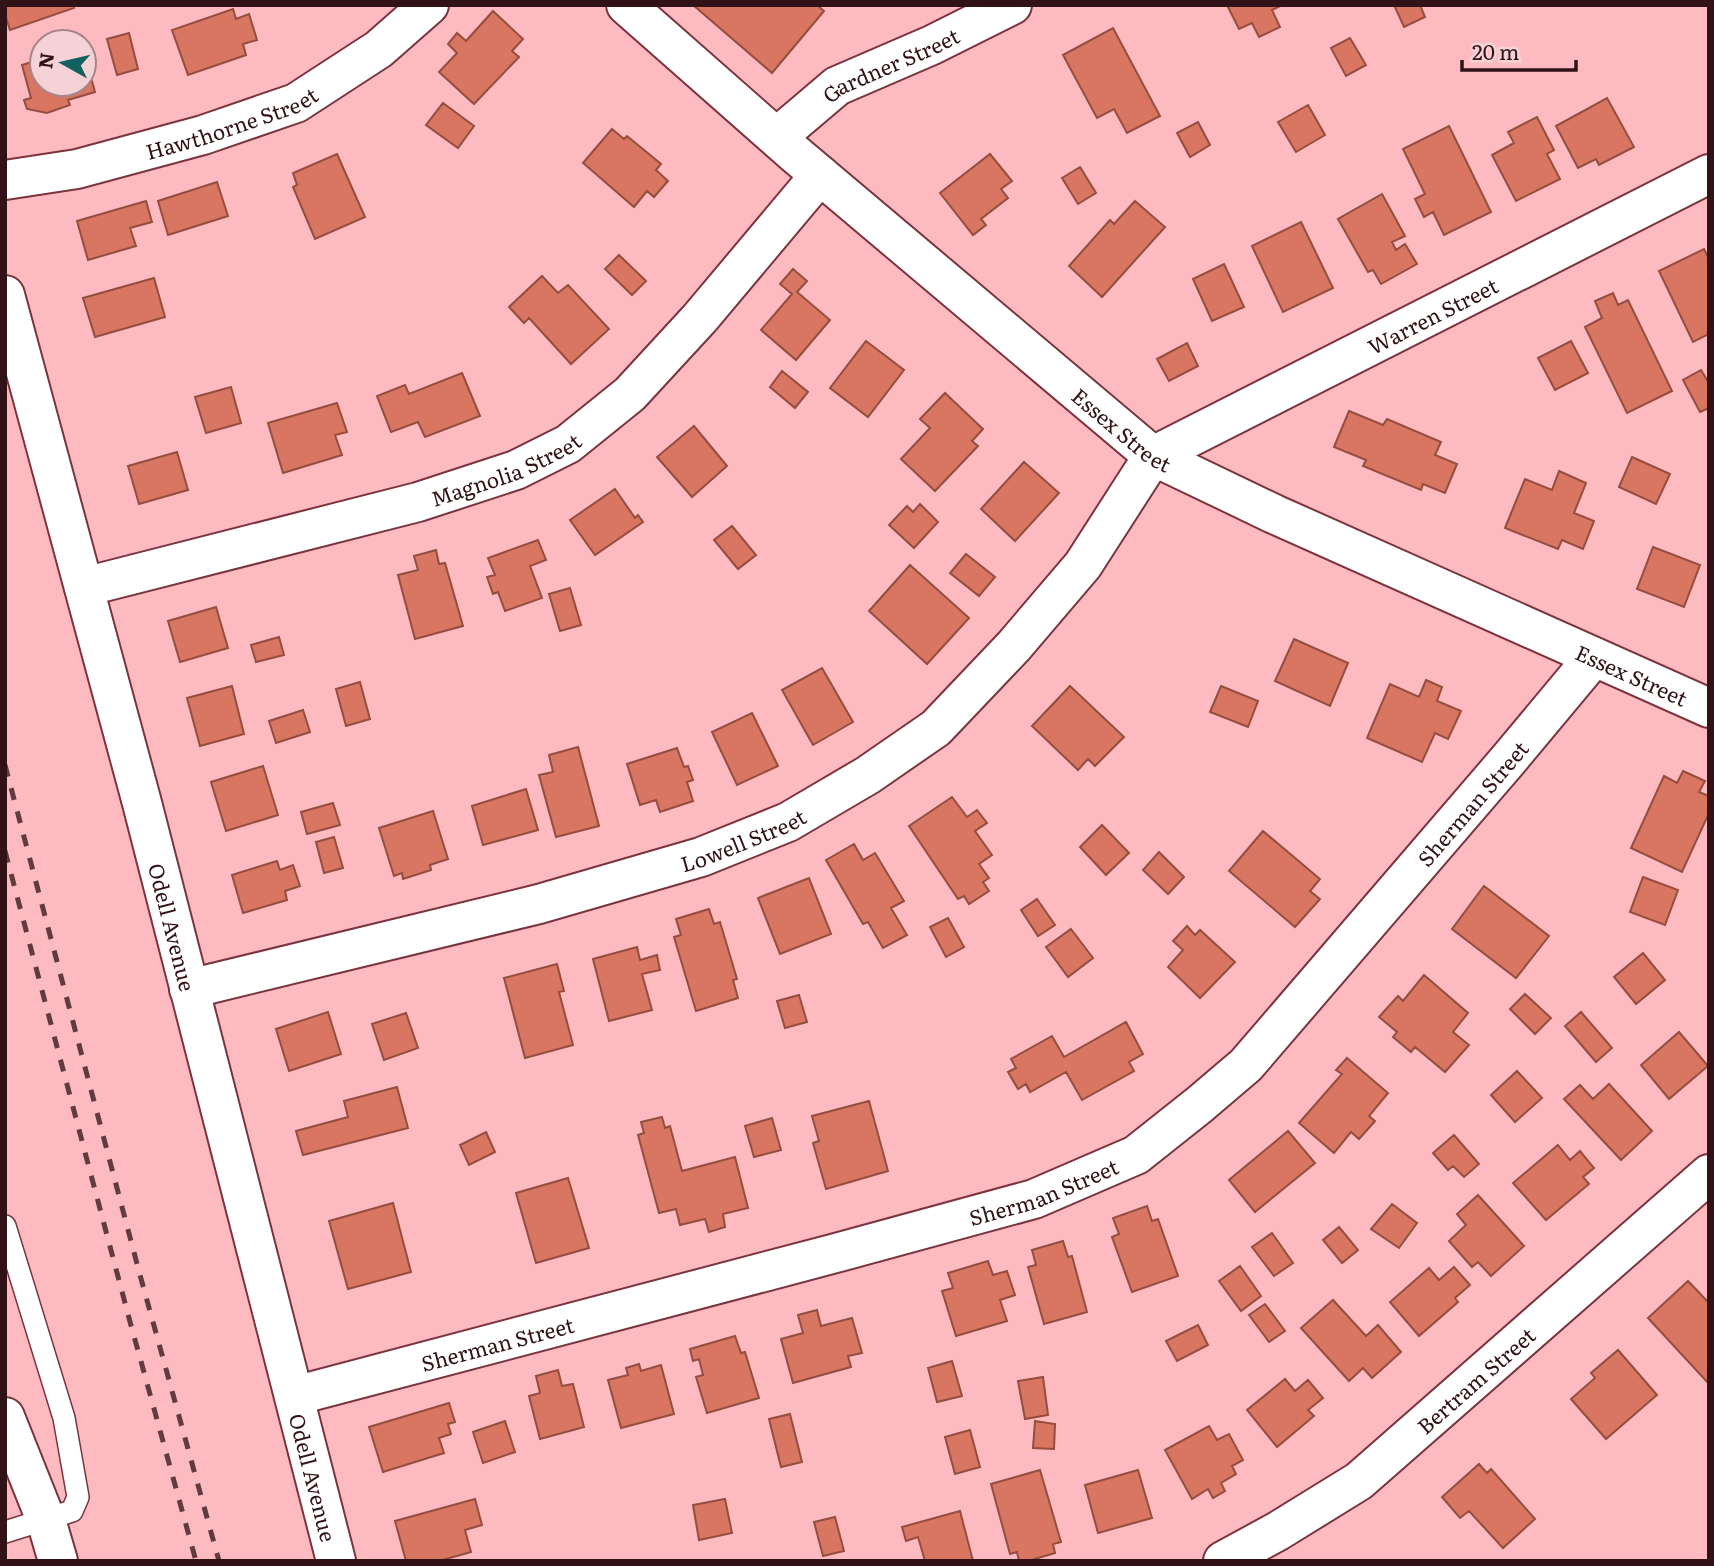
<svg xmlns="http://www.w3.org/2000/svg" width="1714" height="1566" font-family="Literata,serif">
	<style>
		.building { fill: #d87662; stroke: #944d3f; stroke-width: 2 }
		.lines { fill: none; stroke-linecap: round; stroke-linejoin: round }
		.lane-casing { stroke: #7a343e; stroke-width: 24 }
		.street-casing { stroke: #7a343e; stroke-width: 42 }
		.secondary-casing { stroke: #7a343e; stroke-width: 42 }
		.lane { stroke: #fff; stroke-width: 21 }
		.street { stroke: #fff; stroke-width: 38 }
		.secondary { stroke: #fff; stroke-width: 38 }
		.rail { stroke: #623b40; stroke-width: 5; stroke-dasharray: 12 12; stroke-linecap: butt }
		.labels { text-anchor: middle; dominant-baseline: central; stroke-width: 5; stroke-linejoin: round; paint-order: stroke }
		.street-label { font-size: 21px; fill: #311317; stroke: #f5d2d5 }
	</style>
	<rect width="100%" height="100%" fill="#febac1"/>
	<path class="building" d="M5,5H73L74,8L10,30L5,15Z
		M693,5H817L824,11L772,73Z
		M1227,5H1282L1272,10L1280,27L1259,37L1252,23L1239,29Z
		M1394,5H1420L1425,17L1404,27Z
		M233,9L236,19L249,14L257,40L243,44L246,55L188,75L172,30Z
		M493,11L523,39L512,51L519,57L474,104L439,72L457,53L448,44L457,33L466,41Z
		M1113,28L1160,116L1127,133L1114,109L1097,118L1063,55Z
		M129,33L138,69L117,75L107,39Z
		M1350,38L1366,65L1346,76L1331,48Z
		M84,52L95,92L68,100L70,105L47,113L27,109L24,100L31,98L22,65L42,59V84H84Z
		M1607,98L1634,147L1599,165L1596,159L1578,168L1556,126Z
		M443,103L474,126L458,148L426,125Z
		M1308,105L1325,135L1296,152L1278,122Z
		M1537,117L1554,150L1547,154L1560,179L1516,201L1492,155L1514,143L1508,132Z
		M1198,122L1210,145L1190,157L1177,133Z
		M1449,126L1491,212L1444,235L1433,212L1424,217L1415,199L1425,194L1403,149Z
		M612,129L624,139L627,136L661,164L656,170L668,181L654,197L647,191L634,207L583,163Z
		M337,154L365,217L315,239L293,187L297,185L293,173Z
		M990,154L1012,181L1001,189L1008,198L981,219L986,225L973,235L940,193Z
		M1080,167L1096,193L1078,204L1062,178Z
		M217,182L228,216L168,235L158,201Z
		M1382,194L1405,236L1392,242L1396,250L1405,244L1417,264L1381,284L1373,270L1368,272L1338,219Z
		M146,201L152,222L130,228L136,246L88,260L77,221Z
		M1135,201L1165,227L1102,297L1069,266L1110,220L1114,224Z
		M1301,222L1333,288L1283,312L1252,246Z
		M1704,249L1709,259V334L1693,342L1659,271Z
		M619,255L646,281L632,295L605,269Z
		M1224,264L1244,307L1212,321L1193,279Z
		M793,269L807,281L797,292L830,320L796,360L761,330L792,294L780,284Z
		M542,276L558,293L568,285L609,329L571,364L529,318L524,323L509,307Z
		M154,278L165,317L95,337L83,298Z
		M1613,293L1618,305L1628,300L1672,391L1627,413L1585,327L1602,318L1595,301Z
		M866,341L904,370L868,417L830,388Z
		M1571,341L1588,373L1555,390L1538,358Z
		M1187,343L1198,366L1169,381L1157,359Z
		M1701,370L1709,383V408L1700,412L1683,380Z
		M782,371L808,392L795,408L770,387Z
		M462,373L480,416L425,437L418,422L391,432L377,396L405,385L409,394Z
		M231,387L241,423L206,433L195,397Z
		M945,393L983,429L972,441L978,446L935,491L901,459L930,428L920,419Z
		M337,403L347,432L335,435L342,455L283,473L268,423Z
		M1349,411L1383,425L1387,419L1441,442L1435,455L1457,464L1445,493L1423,484L1421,490L1363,466L1366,460L1334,447Z
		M694,426L727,466L692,497L657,457Z
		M177,452L188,490L139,504L128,466Z
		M1632,457L1670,474L1656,504L1619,487Z
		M1024,462L1059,493L1015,541L981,509Z
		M1559,471L1586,483L1574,513L1594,521L1583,549L1562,540L1558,549L1505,528L1525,479L1552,490Z
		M615,489L635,518L638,515L643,522L595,555L570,520Z
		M920,504L938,522L914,548L889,525L907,506L913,512Z
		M732,526L756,555L738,569L714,540Z
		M538,540L546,560L530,566L542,598L505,611L498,592L493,594L487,577L495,575L488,558Z
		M1653,547L1700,565L1684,607L1637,589Z
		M436,550L439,564L445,563L463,626L415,639L398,575L418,570L414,556Z
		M966,554L995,577L979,596L950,573Z
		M910,565L969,618L927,664L869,611Z
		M570,588L581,625L560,631L549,594Z
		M216,607L228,648L180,662L168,621Z
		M279,637L284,655L256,662L251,645Z
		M1294,639L1348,663L1330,706L1275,681Z
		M822,668L853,722L813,745L782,690Z
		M1426,680L1442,687L1437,701L1461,711L1448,739L1435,733L1422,762L1367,738L1390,684L1419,697Z
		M360,682L370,719L346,726L336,689Z
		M232,686L244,734L200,746L187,698Z
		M1070,686L1124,737L1095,766L1088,759L1078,770L1032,726Z
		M1221,686L1258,701L1248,727L1210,712Z
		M303,710L310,732L276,743L269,721Z
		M752,713L778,766L737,785L712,732Z
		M578,747L599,826L556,837L539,775L553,772L549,755Z
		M677,748L684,767L688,766L693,780L687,782L693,801L660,812L656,800L640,805L627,764Z
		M263,766L278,815L226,831L211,782Z
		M1683,771L1705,781L1699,792L1709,796V813L1682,872L1631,848L1664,776L1677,783Z
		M526,789L538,830L483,845L472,806Z
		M952,797L967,817L977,810L987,823L975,831L992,855L979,864L989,878L983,882L989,891L969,904L964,896L958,899L909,826Z
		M333,803L340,825L307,834L301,812Z
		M433,811L448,859L430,865L431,870L403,879L402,873L394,876L379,828Z
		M1102,825L1129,853L1106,875L1080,847Z
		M1263,831L1320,879L1310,891L1320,899L1295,927L1229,871Z
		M334,837L343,868L324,873L316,842Z
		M854,844L863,860L875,853L904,901L891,908L907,935L883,948L868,922L863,924L826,860Z
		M1159,852L1184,877L1168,894L1143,870Z
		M277,861L280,870L293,865L300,886L285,891L287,900L243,913L232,875Z
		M1643,877L1678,890L1665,925L1630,912Z
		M809,878L831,934L780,954L758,898Z
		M1484,886L1549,936L1516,978L1452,929Z
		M1037,899L1055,925L1038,936L1021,910Z
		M709,909L714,924L720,922L737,979L733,980L738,998L696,1011L674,937L681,935L676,919Z
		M948,918L964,947L946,957L930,927Z
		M1187,926L1195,935L1200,930L1235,962L1200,998L1168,967L1183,950L1173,941Z
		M1071,929L1093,958L1068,977L1046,947Z
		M637,947L640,960L657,955L660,970L642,974L652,1010L609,1021L593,959Z
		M1643,953L1665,980L1636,1004L1614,977Z
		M557,964L564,991L559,992L573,1045L525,1058L504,978Z
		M1424,975L1468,1013L1453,1032L1469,1045L1445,1072L1415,1047L1411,1052L1393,1037L1397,1032L1379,1017L1398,996L1403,1001Z
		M1525,994L1551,1018L1535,1034L1510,1009Z
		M799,995L807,1022L785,1028L777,1001Z
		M328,1012L341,1054L289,1071L276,1029Z
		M1581,1012L1612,1048L1596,1062L1565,1026Z
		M406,1013L418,1048L384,1060L372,1024Z
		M1126,1022L1143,1054L1129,1062L1134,1071L1082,1100L1066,1072L1030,1092L1026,1084L1018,1089L1008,1072L1016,1068L1011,1059L1052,1036L1064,1057Z
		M1679,1032L1708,1066L1669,1099L1641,1065Z
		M1347,1058L1388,1093L1369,1116L1375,1121L1359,1139L1351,1132L1334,1153L1299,1123L1342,1074L1336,1070Z
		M1517,1071L1542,1098L1515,1122L1491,1095Z
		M1609,1084L1652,1131L1621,1160L1564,1099L1580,1085L1593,1099Z
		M397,1087L408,1128L303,1155L296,1131L348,1117L344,1101Z
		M869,1101L888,1171L826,1189L813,1143L819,1141L812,1116Z
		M662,1117L665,1128L670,1126L682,1171L735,1157L748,1208L723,1214L725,1227L709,1232L705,1219L680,1225L676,1209L659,1213L638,1135L644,1133L641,1122Z
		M772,1118L781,1150L754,1157L745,1126Z
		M1288,1131L1315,1163L1255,1212L1229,1180Z
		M486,1132L495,1152L469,1165L460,1145Z
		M1454,1135L1479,1164L1464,1177L1453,1166L1448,1170L1433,1153Z
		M1558,1145L1570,1160L1580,1151L1594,1168L1583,1177L1589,1184L1546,1220L1513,1183Z
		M568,1178L589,1248L536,1263L516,1193Z
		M1478,1195L1524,1246L1491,1276L1478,1262L1472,1267L1449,1241L1466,1225L1457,1214Z
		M393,1203L411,1272L348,1289L329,1221Z
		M1392,1204L1417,1223L1399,1248L1371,1229Z
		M1147,1206L1152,1221L1158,1219L1178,1276L1132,1292L1112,1237L1119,1234L1113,1218Z
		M1339,1227L1358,1250L1342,1263L1323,1240Z
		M1272,1233L1293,1263L1274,1276L1252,1247Z
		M1063,1241L1068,1257L1072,1256L1087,1312L1044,1324L1028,1267L1036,1265L1032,1250Z
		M988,1261L993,1275L1007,1271L1015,1295L1000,1300L1007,1321L956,1336L942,1291L953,1288L948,1273Z
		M1240,1266L1261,1296L1241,1311L1219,1281Z
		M1454,1267L1470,1285L1455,1298L1458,1302L1419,1336L1390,1302L1429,1268L1439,1280Z
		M1688,1281L1709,1303V1384L1648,1318Z
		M1333,1300L1366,1336L1378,1325L1401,1352L1372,1378L1363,1368L1349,1381L1301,1328Z
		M1265,1304L1285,1331L1269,1342L1249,1315Z
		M817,1310L821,1326L852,1318L862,1353L848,1356L851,1367L793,1383L781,1339L803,1333L798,1315Z
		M1198,1325L1208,1345L1177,1361L1166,1341Z
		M735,1336L741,1353L745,1352L759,1398L707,1413L696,1377L703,1375L699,1359L693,1361L690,1349Z
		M1618,1350L1657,1395L1606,1439L1571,1399L1595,1378L1591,1373Z
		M952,1361L962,1396L937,1402L928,1368Z
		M639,1364L641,1371L661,1365L674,1414L621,1428L608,1380L628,1375L626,1368Z
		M558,1370L562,1386L573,1384L584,1427L540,1439L529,1396L540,1393L536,1376Z
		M1043,1377L1048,1415L1025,1419L1018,1381Z
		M1285,1379L1295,1391L1308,1380L1323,1398L1308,1410L1314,1416L1277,1447L1247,1410Z
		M449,1403L455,1422L448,1424L451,1434L439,1438L444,1453L383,1472L369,1427Z
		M790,1414L802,1462L781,1467L769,1419Z
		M505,1421L515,1452L483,1463L473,1432Z
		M1035,1421L1055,1424L1054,1449L1033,1448Z
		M1209,1426L1217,1440L1229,1434L1243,1460L1232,1466L1236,1474L1221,1483L1225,1491L1213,1498L1208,1489L1192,1499L1165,1450Z
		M970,1430L980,1467L955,1474L945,1437Z
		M1479,1464L1487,1473L1491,1469L1535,1519L1503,1548L1469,1511L1460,1518L1442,1497Z
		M1040,1470L1061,1542L1053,1544L1055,1553L1028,1561H1019L1017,1552L1010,1554L991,1484Z
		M1138,1470L1152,1518L1098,1533L1085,1485Z
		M475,1499L482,1525L465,1530L471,1552L439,1561H406L395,1521Z
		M725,1499L732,1533L699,1540L693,1505Z
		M960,1511L973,1561H925L918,1537L906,1541L902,1527Z
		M835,1517L844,1551L823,1556L814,1522Z"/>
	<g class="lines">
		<defs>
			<path id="lane" d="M5,1226L64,1418L78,1497L72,1511L5,1532"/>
			<g id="street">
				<path id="s1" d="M777,137L837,86L932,45L1012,5"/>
				<path id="s2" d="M5,180L77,169L203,135L296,103L379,49L429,5"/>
				<path id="s3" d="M5,295L142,803L336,1561"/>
				<path id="s4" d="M84,587L418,502L516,470L568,444L630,394L700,318L820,175"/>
				<path id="s5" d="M189,989L539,904L701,857L788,822L868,775L936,728L1014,646L1083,565L1153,456L1709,174"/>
				<path id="s6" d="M294,1396L832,1254L1034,1199L1136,1155L1199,1105L1246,1065L1509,759L1594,657"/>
				<path id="s7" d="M1223,1561L1278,1531L1359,1481L1709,1174"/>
			</g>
			<g id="secondary">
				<path id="s8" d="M626,5L795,154L1153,456L1274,514L1709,708"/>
				<path d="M5,1417L46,1520L58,1561"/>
			</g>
		</defs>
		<use href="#lane" class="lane-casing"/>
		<use href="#street" class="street-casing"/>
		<use href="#secondary" class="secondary-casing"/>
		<use href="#lane" class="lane"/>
		<use href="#street" class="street"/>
		<use href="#secondary" class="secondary"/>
		<path class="rail" d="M5,765L140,1275L219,1561
			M5,851L129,1318L196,1561"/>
	</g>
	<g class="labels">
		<g class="street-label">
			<text stroke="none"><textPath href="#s1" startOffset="136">Gardner Street</textPath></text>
			<text stroke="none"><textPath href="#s2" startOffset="234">Hawthorne Street</textPath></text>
			<text stroke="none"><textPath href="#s5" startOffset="1460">Warren Street</textPath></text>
			<text stroke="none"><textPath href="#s8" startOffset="653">Essex Street</textPath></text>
			<text stroke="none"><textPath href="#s4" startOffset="438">Magnolia Street</textPath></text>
			<text stroke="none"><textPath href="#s8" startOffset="1220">Essex Street</textPath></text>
			<text stroke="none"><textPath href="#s6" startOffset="1365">Sherman Street</textPath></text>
			<text stroke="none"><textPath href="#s5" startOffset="574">Lowell Street</textPath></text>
			<text stroke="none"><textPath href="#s3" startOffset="654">Odell Avenue</textPath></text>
			<text stroke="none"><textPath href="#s6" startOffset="777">Sherman Street</textPath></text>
			<text stroke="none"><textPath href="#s6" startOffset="210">Sherman Street</textPath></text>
			<text stroke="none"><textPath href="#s7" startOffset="312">Bertram Street</textPath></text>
			<text stroke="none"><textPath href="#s3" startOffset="1222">Odell Avenue</textPath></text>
		</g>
	</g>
	<rect width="1714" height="1566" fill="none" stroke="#311317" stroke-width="14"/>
	<g transform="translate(63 63) rotate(278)"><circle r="33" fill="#f5d2d5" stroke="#a78689" stroke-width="2"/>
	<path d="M0-5L12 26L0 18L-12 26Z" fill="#126261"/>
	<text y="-10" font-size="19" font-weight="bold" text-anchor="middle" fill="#311317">N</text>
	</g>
	<path d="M1462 60v10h114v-10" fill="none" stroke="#311317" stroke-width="3.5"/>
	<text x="1472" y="60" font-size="21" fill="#311317" stroke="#f5d2d5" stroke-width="5" paint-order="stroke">20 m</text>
</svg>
